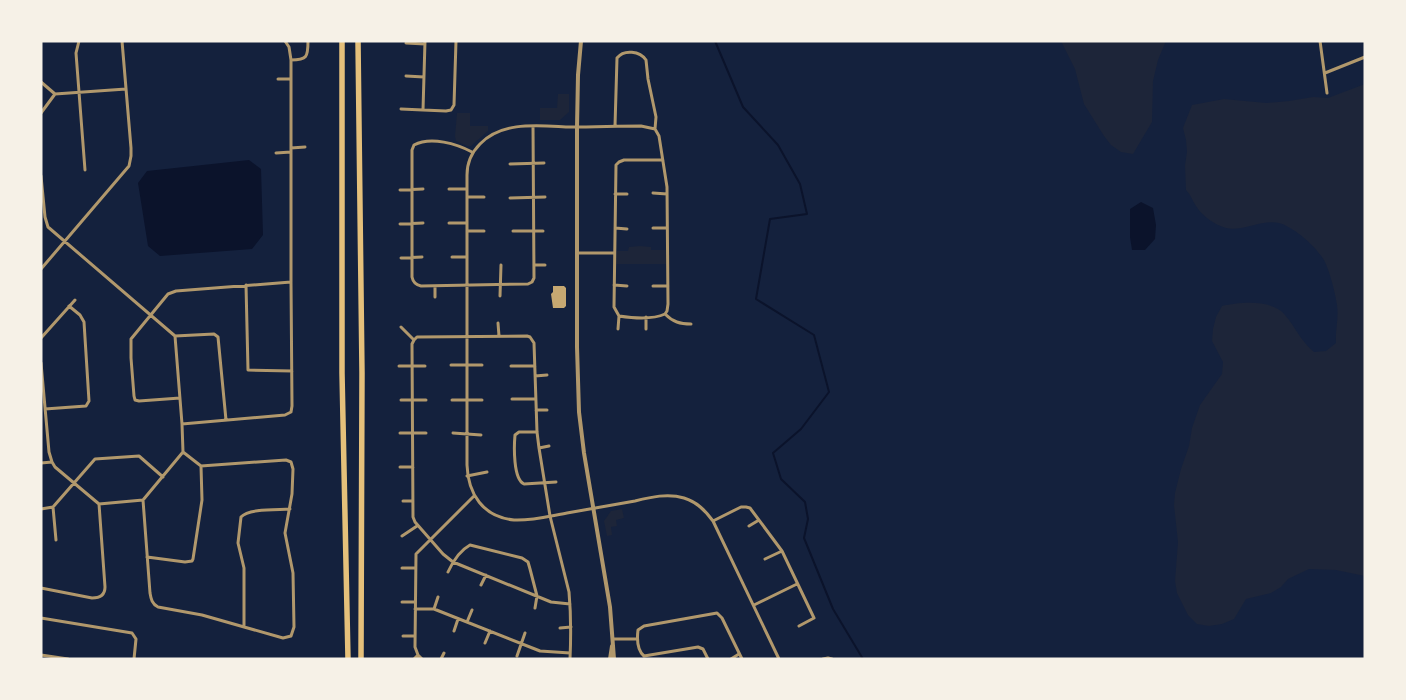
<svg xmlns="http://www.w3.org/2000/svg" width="1406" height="700" font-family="'DM Sans',sans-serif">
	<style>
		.green { fill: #1d2539 }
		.water { fill: #0b132b }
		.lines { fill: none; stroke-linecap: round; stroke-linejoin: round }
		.stream { stroke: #0b132b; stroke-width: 2 }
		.building { fill: #c6a872 }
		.minor { stroke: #b1986c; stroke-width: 3 }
		.tertiary { stroke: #b1986c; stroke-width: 4 }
		.motorway { stroke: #e5c07b; stroke-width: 5.5 }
	</style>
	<rect width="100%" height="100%" fill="#14213d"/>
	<path class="green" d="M1061,41H1166L1158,60L1153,81L1152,122L1133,154L1121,152L1111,145L1104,136L1084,104L1075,69Z
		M1365,84V576L1336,570L1309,569L1288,579L1281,587L1271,593L1246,599L1234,619L1222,624L1209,626L1197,624L1188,615L1177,593L1175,581L1178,542L1174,505L1175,493L1181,469L1189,446L1192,428L1200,405L1222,374L1223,362L1212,341L1213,329L1216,317L1222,306C1240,302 1272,299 1285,315C1296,328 1300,340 1314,352L1326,351L1336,343C1335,331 1339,318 1337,305C1335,292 1330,273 1325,262C1317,247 1294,227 1279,223C1262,219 1242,232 1226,228C1215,225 1202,216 1196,206C1192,200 1191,195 1186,190L1185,165L1187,152L1186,140L1183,128L1192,105L1224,99L1266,103L1289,101L1313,97L1328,98Z
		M558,94H569V112L560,120H540V108H557Z
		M457,113H470V126H488V131L471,146H467L456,141L455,136Z
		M640,246L651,247V250H666V264H616L617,251H628L629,247Z
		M622,509L624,518L616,520L617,526L611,527L612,535L607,536L604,521L611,511Z"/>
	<path class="water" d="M249,160L261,169L263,235L252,249L160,256L148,246L138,183L147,171Z
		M1141,202L1153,208L1156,225L1155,239L1145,250H1132L1130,237V209Z"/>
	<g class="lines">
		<path class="stream" d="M715,41L743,107L778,145L800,184L807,214L770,219L756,299L814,335L829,392L801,429L773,453L781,479L805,502L808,519L804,538L833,609L863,659"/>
	</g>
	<path class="building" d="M553,286H564L566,288V306L564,308H553L551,294L553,292Z"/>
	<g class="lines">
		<path class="minor" d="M79,41L76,53L85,170
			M285,41L289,47L291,60V282
			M425,41L423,110L446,111L451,110L454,105L456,41
			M1320,41L1327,93
			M406,43L425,44
			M291,60C307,60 308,57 308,41
			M1325,73L1365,57
			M406,76L424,77
			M278,79H290
			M41,82L55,94
			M401,109L423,110
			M41,113L55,94L126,89
			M615,126L617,58C624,49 640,51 646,60L648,79L656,117L655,129
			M291,148L305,147
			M472,152C457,144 431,136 414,145L412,150V277C413,282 416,285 421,286L528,284L532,282L534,278L533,126
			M276,153L291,152
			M663,160H624L619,162L616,165L614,307L619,316C632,318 652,320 665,314
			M510,164L544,163
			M41,176L45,217L48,227L175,336L182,424L183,452L143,500L99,504L55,467L52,462L49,452L41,363
			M449,189H467
			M400,190L423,189
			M653,193L667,194
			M615,194H627
			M467,197H484
			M510,198L545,197
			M449,223H467
			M400,224L423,223
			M615,228L627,229
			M653,228H667
			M467,231H484
			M513,231H543
			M578,253H614
			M452,257H467
			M401,258L422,257
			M534,265H545
			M41,269L129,166L131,156V148L122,41
			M246,285L248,370L292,371
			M614,285L627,286
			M653,286H668
			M500,296L501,265
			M435,297V286
			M646,317V329
			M498,323L499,336
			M691,324C680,324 673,322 665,314L667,311L668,304L667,187L659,136L655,129L641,126C618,126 595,127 571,127C541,126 503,120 480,144C471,153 467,163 467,175V465C468,494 483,517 514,520C531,521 550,516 567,513C590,509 612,505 635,501C651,497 668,493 684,498C697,502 705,510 713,521L779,659
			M401,327L414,340
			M618,329L619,316
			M175,336L214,334L218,337L226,420
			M41,338L75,300
			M451,365H482
			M399,366H425
			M511,366H535
			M535,376L547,375
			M180,398L139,401L135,400L134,396L131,358V339L168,294L176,291L291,282L292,406L291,412L285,415L182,424
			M512,399H535
			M401,400H426
			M452,400H482
			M45,409L86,406L89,401L84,322L80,315L69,306
			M536,410H547
			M537,432H519L515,435C514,446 513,479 524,484L556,482
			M400,433H426
			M453,433L481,435
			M539,448L549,446
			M41,463L52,462
			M400,467H413
			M467,476L487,472
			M143,500L150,593C151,599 152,604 158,607L202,615L283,638L291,636L294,627L293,573L285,533L292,494L293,469L291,462L286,460L201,466L183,452
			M403,501H413
			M53,507L56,540
			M41,509L53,507L95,459L139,456L163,477
			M713,521L741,507H746L750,508L782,551L814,618L799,626
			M749,526L759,520
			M402,536L417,526
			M147,557L185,562L192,561L193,559L202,500L201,466
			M765,559L782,551
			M402,568H415
			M448,572C453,561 459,551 470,545L522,558L528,562L530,569L537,596L535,608
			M481,585L486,575
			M41,588L92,598C100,598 105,595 105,587L99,504
			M402,602H415
			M754,605L797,584
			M415,609H434L540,651L570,653
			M434,609L438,597
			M41,618L132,633L136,639L134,659
			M467,622L472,610
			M244,627V568L238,543L241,517C249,508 278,510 290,509
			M560,628L571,627
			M454,631L458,619
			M403,636H415
			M613,639H637
			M485,643L490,631
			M41,655L68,659
			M517,656L525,633
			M414,659L418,655
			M422,659L418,655L415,647L416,554L474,496
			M441,659L444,653
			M570,659C571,637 571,614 569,592L550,516L539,448L537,432L534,343L530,337L527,336L417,337L414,340L412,344L413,517L415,522L443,554L453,562L551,602L570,604
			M708,659L703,649L698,647L644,656C637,650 637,638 638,630L644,626L717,613L722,618L742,659
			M731,659L739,654
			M823,659L828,658L832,659"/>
		<path class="tertiary" d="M581,41L578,75L577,127V347L579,412L584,453L610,607L614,659
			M610,659L612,646"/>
		<path class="motorway" d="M342,41V373L348,659
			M358,41L362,373L361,659"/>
	</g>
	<rect width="1406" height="700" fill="none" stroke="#f6f1e7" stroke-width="85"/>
</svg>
